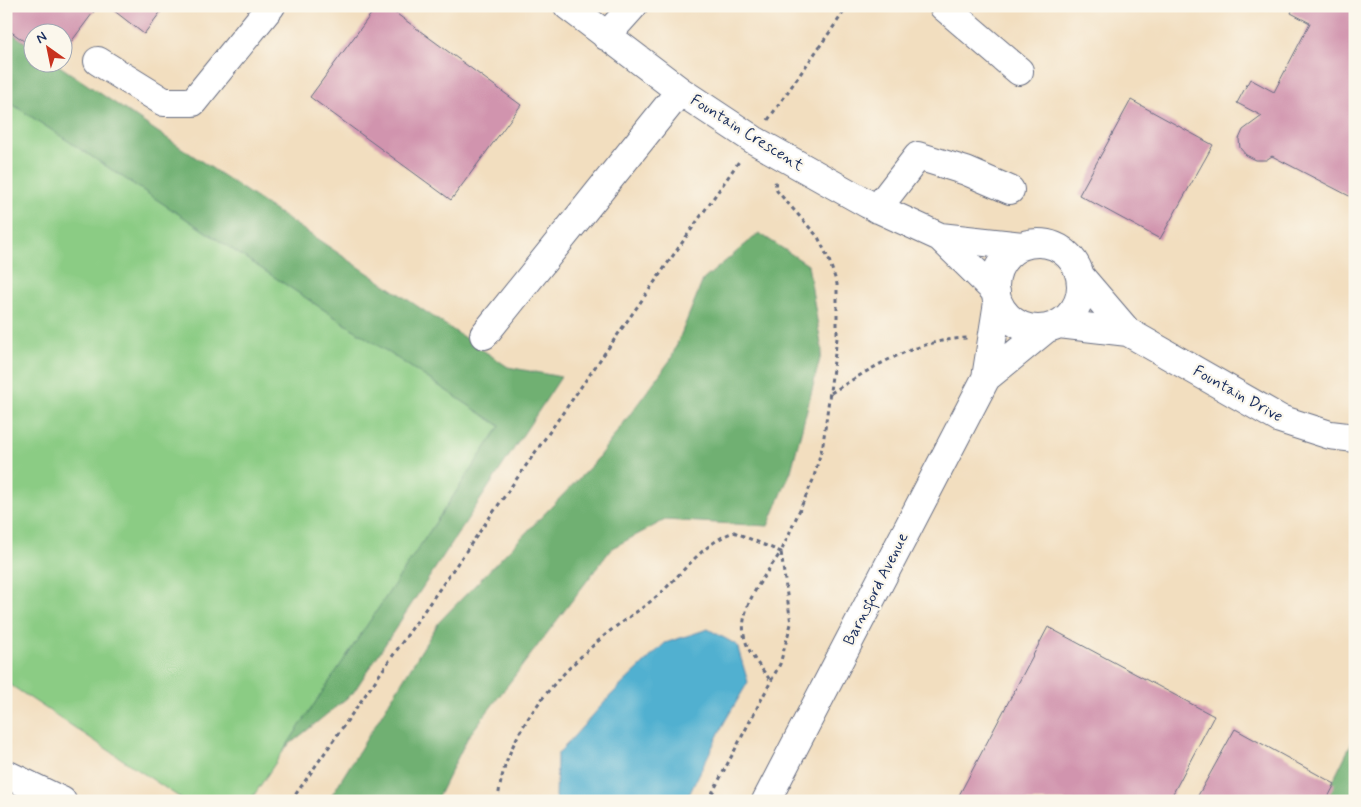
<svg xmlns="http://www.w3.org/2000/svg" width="1361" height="807" font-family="Mynerve,sans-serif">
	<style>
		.green { fill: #8bcc84; stroke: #537e71 }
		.forest { fill: #70b072; stroke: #467068 }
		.water { fill: #51b0d0; stroke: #367097 }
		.building { fill: #d194ae }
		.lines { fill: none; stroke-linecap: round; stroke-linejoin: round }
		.minor-casing { stroke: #666c80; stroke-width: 30 }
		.path { stroke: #666c80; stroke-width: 3; stroke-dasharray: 4 4; stroke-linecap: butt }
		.minor { stroke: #fff; stroke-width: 28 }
		.labels { text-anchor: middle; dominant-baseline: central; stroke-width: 4.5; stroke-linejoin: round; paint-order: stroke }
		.street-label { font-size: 16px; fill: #1b2f5e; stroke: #fbf7ec }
	</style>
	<rect width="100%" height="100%" fill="#fbf7ec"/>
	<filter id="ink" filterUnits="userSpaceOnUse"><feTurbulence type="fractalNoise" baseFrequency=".02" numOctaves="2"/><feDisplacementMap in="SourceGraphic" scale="10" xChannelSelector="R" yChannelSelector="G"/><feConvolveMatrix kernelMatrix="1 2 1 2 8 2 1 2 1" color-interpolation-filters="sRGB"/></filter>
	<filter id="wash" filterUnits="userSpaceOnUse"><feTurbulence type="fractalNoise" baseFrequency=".0096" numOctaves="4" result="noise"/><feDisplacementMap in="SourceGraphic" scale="20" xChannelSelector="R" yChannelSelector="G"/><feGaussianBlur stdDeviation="1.12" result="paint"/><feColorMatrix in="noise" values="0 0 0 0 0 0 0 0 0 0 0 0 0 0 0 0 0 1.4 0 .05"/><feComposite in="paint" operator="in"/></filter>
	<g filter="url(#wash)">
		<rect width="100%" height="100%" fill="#f2debf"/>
		<path class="green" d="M6,100L500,426L250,801H185L6,682Z"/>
		<path class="forest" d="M6,29L32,47V62L55,63L508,367L561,377L353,693L285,748L500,426L6,100Z
			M759,233L808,265L822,351L791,471L768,526L665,520L612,548L468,737L436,801H328L439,622L594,463L671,359L703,280Z
			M1355,736V801H1323Z"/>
		<path class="water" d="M708,629L737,645L748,682L724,723L686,801H556L557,755L612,694L665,643Z"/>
		<g id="blocks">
			<path class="building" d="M6,6H98L62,54V32H32V47L6,28Z
				M108,6H165L144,34Z
				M377,6H386L521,105L451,200L310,97Z
				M1294,6H1355V199L1272,156L1266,160H1256L1246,155L1240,148L1239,139L1243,130L1262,116L1237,103L1250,79L1274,92L1310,23L1291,13Z
				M1131,100L1213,145L1160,239L1079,195Z
				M1048,627L1214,716L1169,801H956Z
				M1235,729L1335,784L1326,801H1195Z"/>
		</g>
	</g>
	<g filter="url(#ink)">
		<use href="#blocks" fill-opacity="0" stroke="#666c80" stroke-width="1"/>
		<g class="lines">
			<defs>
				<path id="minor" d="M568,6L680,91L754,140L868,204L940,237L1022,246
					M943,6L1019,71
					M606,36L633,6
					M98,61L164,102H193L271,6
					M877,209L918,156L966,171L1010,190
					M940,237L996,292
					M995 286a43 43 0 1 1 86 0a43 43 0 1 1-86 0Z
					M1081,277L1128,332L1280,419L1330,435L1355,438
					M1059,324L1128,332
					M484,335L680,91
					M986,378L1046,329
					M6,774L62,801
					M766,801L986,378L998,302"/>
			</defs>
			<use href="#minor" class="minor-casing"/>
			<path class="path" d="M768,120L848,6
				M831,393C874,366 916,340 967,338
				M291,801L740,160
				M498,801C504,731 558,674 610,631C625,619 642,609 656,597C681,576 702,543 734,532L781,552C766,574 739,606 744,635C747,652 761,668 771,681
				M708,801L780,664L791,624L781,552L813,480L823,444L837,338V284L829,260L818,237L777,191L775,181"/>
			<use href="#minor" class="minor"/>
		</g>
	</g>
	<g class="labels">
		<g class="street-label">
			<text transform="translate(747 133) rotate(32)">Fountain Crescent</text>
			<text transform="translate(1238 394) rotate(29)">Fountain Drive</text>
			<text transform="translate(876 589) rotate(-63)">Barnsford Avenue</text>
		</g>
	</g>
	<rect width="1361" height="807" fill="none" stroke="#fbf7ec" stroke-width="25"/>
	<g transform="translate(48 48) rotate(327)"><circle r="24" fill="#fbf7ec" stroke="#a1a7b3"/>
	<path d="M0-4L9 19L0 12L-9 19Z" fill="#c8321e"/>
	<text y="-8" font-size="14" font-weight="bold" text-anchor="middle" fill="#1b2f5e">N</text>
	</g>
</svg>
